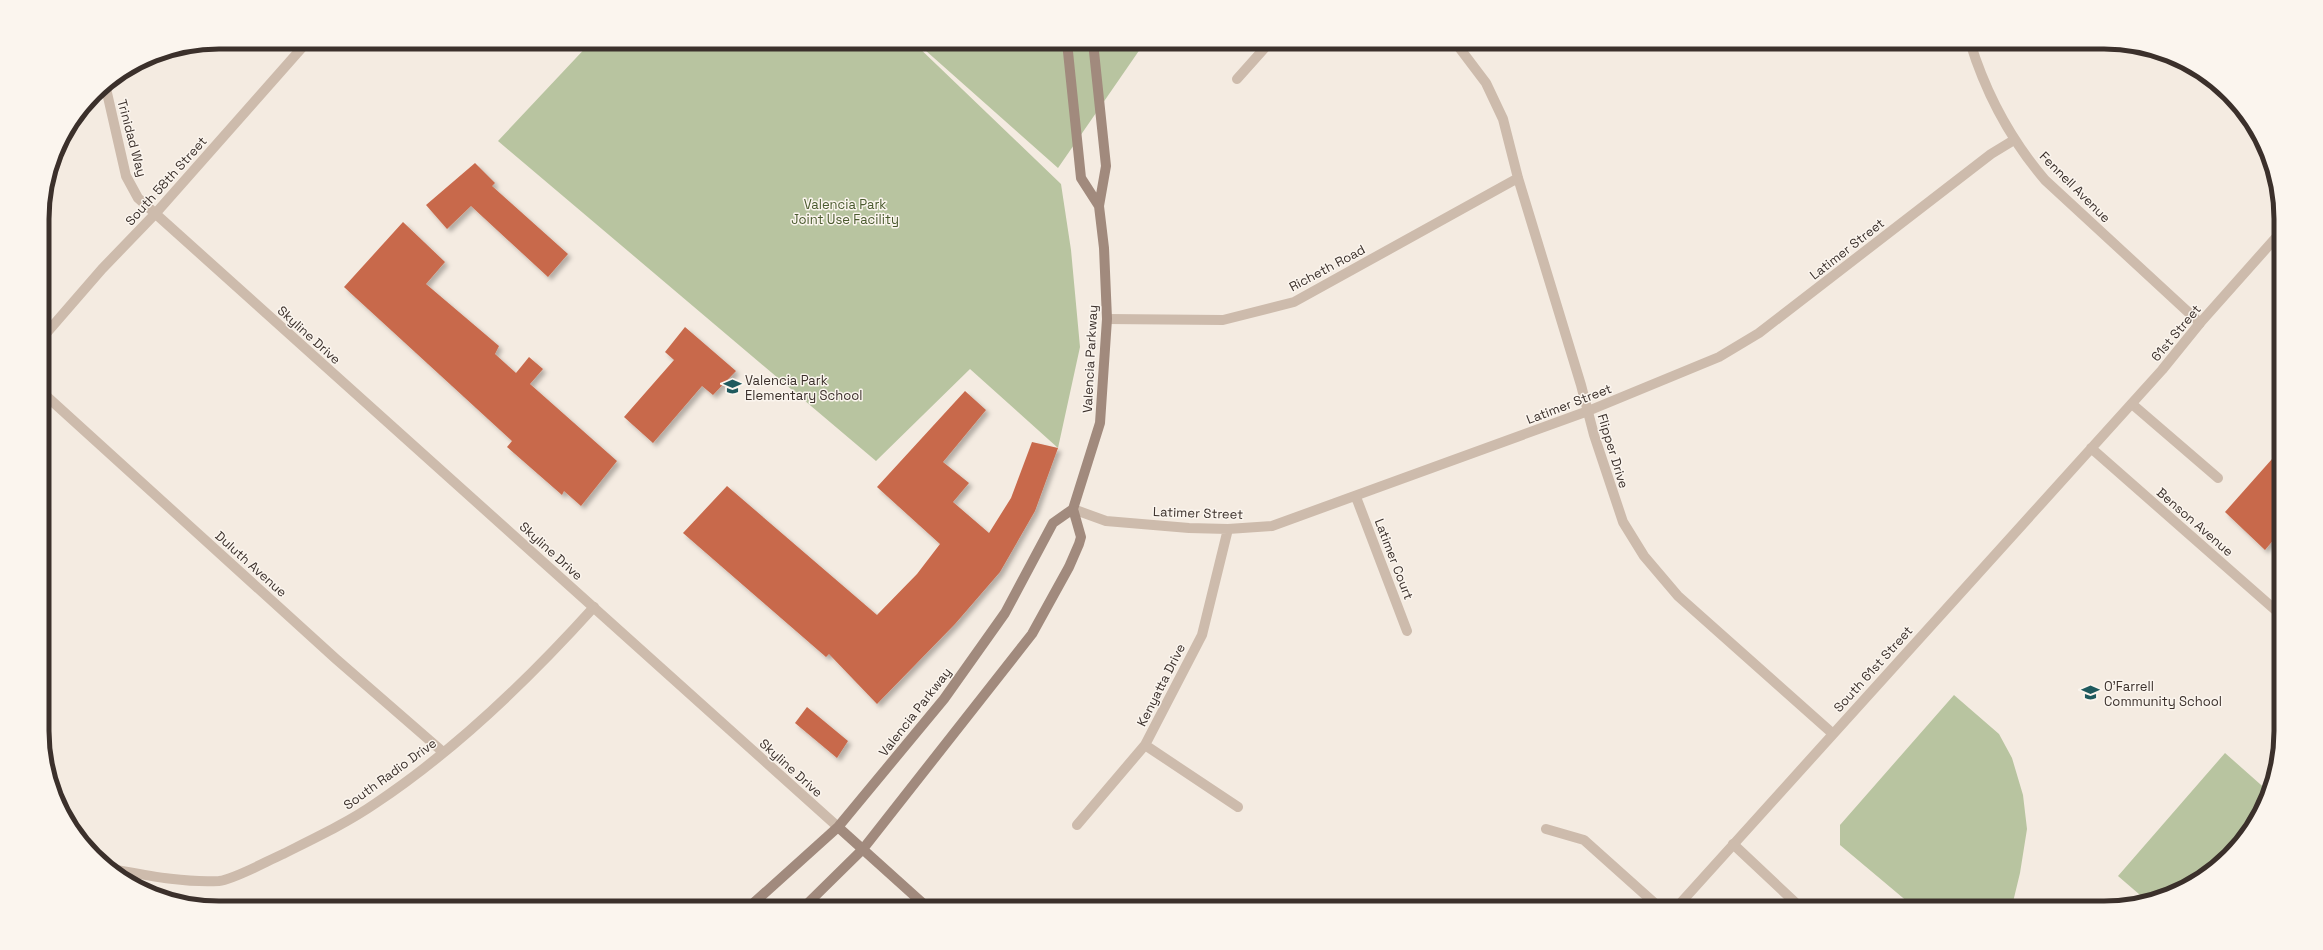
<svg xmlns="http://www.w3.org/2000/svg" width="2323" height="950" font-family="'Space Grotesk',sans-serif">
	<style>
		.green { fill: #b8c4a0 }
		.building { fill: #c8694b; filter: url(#shadow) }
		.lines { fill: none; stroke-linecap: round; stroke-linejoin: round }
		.service { stroke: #cdbbac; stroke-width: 10 }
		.minor { stroke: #cdbbac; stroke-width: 10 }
		.tertiary { stroke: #cdbbac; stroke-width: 10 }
		.secondary { stroke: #a18a7d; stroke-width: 10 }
		.labels { text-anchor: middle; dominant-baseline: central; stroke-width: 3; stroke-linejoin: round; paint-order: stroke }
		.street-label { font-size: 13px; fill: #3b302b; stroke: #fbf5ee }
		.park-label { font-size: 13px; fill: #4a5a2e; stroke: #fbf5ee }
		.poi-label { font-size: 13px; fill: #3b302b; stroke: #fbf5ee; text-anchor: start }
		.rim { fill: none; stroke: #3b302b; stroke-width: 5 }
	</style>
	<defs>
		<filter id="shadow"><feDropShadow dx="3.5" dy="3.5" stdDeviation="2" flood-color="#0004"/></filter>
	</defs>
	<rect width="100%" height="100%" fill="#f4ebe1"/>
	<path class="green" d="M591,42H913L1061,184L1071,250L1080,347L1058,448L970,369L876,461L498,141Z
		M916,42H1145L1058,168Z
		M1954,695L1999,734L2012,758L2023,795L2027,829L2020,873L2013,902L2009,908H1915L1840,845V825Z
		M2225,753L2269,792C2261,807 2255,825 2245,838C2224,866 2181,895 2147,901L2118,876Z"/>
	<path class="building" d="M475,163L495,183L492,186L568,254L548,277L471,206L447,229L426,205Z
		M403,222L445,262L426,284L499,346L495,354L516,373L529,357L543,369L530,384L617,461L581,506L564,491L562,495L507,447L512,441L344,287Z
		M685,327L736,371L713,395L702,386L653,443L624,417L674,360L665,352Z
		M965,391L986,410L943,462L969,483L953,502L989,533L1011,498L1032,442L1058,448L1035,511L1000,572L955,624L877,704L829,654L826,657L683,533L727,486L877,615L917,574L940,544L877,487Z
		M2280,450V532L2265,550L2225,512Z
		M807,707L848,741L837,758L795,723Z"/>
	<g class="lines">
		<path class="service" d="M2132,404L2218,478
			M1733,844L1801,908"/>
		<path class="minor" d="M1455,42L1486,83L1503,119L1518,178L1581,385L1594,435L1623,522L1644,556L1678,596L1832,733
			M1970,42C1986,94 2010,139 2045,180L2200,323
			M1237,79L1270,42
			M1107,319L1223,320L1294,302L1518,178
			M43,393L336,659L443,752
			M1356,497L1407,631
			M1073,509L1106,521L1189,528L1228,529L1272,526L1588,411L1719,357L1759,333L1991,154L2014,140
			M1145,745L1238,807
			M1077,825L1145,745L1202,635L1228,529
			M1546,829L1584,840L1660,908
			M111,869C145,875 183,883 219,881C235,879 267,861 283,854C315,838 347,823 376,803C457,749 529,679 594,607"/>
		<path class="tertiary" d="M105,84L126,176L138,198L838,827
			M43,337L102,269L155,214L307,42
			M2091,448L2281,615
			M1676,908L2162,370L2200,323L2280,233"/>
		<path class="secondary" d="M1067,42L1081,178L1099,206
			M838,827L928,908
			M748,908L838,827L944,699L1005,613L1053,523L1073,509L1100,423L1107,319L1104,248L1099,206L1106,166L1093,42
			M803,908L863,849L1032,634L1069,567L1079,544L1081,537L1073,509"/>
	</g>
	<defs>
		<symbol id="school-bare" viewBox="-9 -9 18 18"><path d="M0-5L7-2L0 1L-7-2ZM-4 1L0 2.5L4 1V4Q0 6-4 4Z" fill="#1f5a5e" stroke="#fbf5ee" stroke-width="2.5" paint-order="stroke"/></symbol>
	</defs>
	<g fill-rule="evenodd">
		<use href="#school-bare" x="720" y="374" width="25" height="25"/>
		<use href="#school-bare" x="2078" y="680" width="25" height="25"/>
	</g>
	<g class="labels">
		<g class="street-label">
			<text transform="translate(132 138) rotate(75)">Trinidad Way</text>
			<text transform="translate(166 181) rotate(-48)">South 58th Street</text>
			<text transform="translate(2075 187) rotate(45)">Fennell Avenue</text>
			<text transform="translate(1847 249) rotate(-38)">Latimer Street</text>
			<text transform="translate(1327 268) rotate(-28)">Richeth Road</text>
			<text transform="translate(2176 333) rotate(-50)">61st Street</text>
			<text transform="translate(309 335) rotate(42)">Skyline Drive</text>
			<text transform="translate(1090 359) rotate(-87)">Valencia Parkway</text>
			<text transform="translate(1569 404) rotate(-21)">Latimer Street</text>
			<text transform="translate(1613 451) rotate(73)">Flipper Drive</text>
			<text transform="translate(1198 513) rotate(2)">Latimer Street</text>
			<text transform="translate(2195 522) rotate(41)">Benson Avenue</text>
			<text transform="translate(551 551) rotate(42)">Skyline Drive</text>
			<text transform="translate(1394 559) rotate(69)">Latimer Court</text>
			<text transform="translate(251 564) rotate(42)">Duluth Avenue</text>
			<text transform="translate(1873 669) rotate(-48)">South 61st Street</text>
			<text transform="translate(1161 685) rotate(-63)">Kenyatta Drive</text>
			<text transform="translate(915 712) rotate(-52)">Valencia Parkway</text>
			<text transform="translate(791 768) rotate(42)">Skyline Drive</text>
			<text transform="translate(390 774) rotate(-36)">South Radio Drive</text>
		</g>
		<g class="park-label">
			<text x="845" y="204">Valencia Park<tspan x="845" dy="15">Joint Use Facility</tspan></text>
		</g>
		<g class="poi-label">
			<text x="745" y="380">Valencia Park<tspan x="745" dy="15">Elementary School</tspan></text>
			<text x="2104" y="686">O'Farrell<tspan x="2104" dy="15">Community School</tspan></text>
		</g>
	</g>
	<path d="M0 0H2323V950H0ZM219 49H2104A170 170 0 0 1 2274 219V731A170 170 0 0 1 2104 901H219A170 170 0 0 1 49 731V219A170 170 0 0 1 219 49Z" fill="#fbf5ee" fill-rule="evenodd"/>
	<path class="rim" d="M219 49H2104A170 170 0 0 1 2274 219V731A170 170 0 0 1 2104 901H219A170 170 0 0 1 49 731V219A170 170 0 0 1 219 49Z"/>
</svg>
